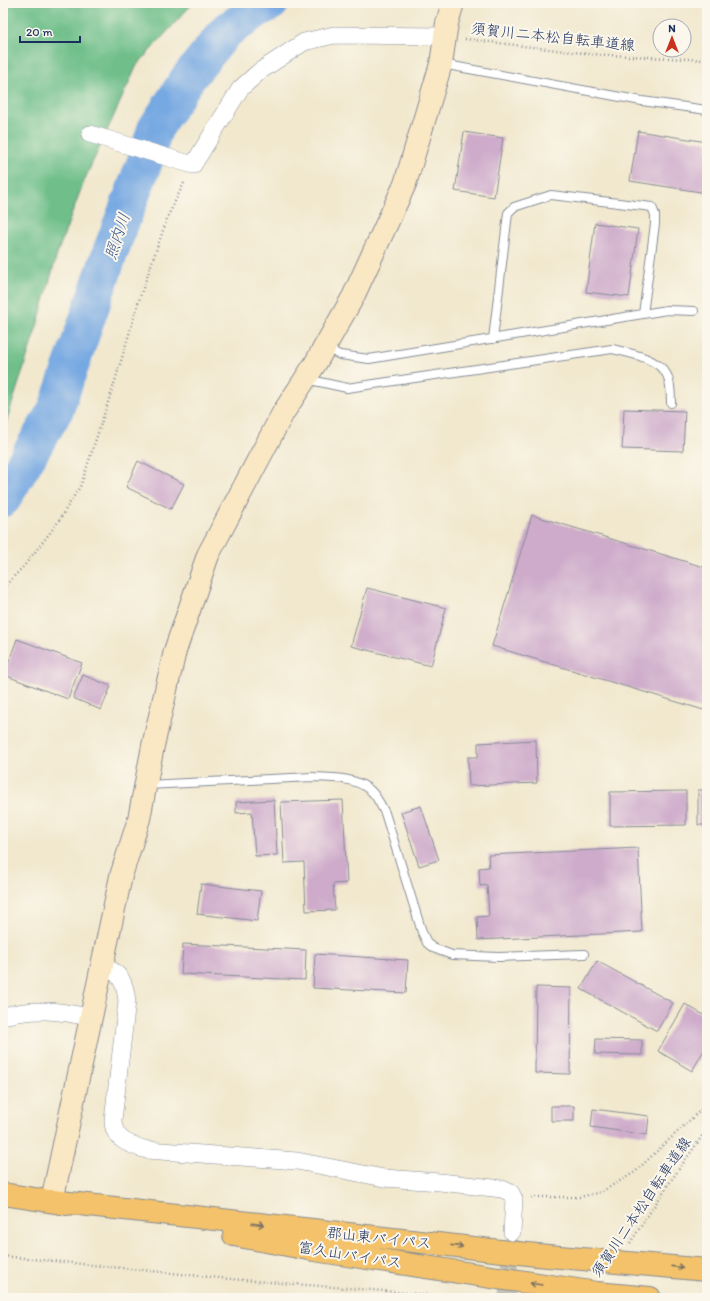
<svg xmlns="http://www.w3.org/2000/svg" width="710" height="1301" font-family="Itim,'Klee One',sans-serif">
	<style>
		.forest { fill: #6fbf8a; stroke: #457774 }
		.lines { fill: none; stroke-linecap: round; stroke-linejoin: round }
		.river { stroke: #76a8e2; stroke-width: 36 }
		.building { fill: #ceabcb }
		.street-tunnel { stroke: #c6c3b8; stroke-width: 17; stroke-dasharray: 17 8; stroke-linecap: butt }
		.lane-casing { stroke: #868c96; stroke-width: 10 }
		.street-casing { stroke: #868c96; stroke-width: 18 }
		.secondary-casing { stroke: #868c96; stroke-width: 24 }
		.highway-casing { stroke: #868c96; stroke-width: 24 }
		.path { stroke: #868c96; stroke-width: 2.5; stroke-dasharray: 1 3; stroke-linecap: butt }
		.lane { stroke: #fff; stroke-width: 8 }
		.street { stroke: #fff; stroke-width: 17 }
		.secondary { stroke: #fae7c3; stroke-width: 22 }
		.highway { stroke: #f3c26a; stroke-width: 22 }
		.oneway { stroke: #7c7163 }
		.labels { text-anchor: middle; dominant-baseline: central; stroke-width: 4; stroke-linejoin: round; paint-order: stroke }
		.street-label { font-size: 15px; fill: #1b2f5e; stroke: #fbf7ec }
		.water-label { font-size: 16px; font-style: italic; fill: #3b598c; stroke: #fbf7ec }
	</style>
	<rect width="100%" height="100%" fill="#fbf7ec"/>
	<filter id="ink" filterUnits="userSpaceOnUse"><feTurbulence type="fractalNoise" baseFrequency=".025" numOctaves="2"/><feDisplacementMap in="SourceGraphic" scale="8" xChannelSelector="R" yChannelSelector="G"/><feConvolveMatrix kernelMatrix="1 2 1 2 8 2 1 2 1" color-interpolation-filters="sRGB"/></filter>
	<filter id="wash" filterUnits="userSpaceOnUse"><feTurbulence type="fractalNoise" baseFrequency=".012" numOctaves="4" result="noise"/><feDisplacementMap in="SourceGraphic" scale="16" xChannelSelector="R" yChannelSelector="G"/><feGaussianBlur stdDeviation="0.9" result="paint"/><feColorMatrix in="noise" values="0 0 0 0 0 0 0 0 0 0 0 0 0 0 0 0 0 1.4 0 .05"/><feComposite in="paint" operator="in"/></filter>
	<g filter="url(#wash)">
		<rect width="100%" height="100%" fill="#f1e8ce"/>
		<path class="forest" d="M3,3H193L137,65L84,181L58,251L37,326L3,432Z"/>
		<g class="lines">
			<path class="river" d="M3,499L56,409L111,250L145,161L155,129L188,78L226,31L257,10L271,3"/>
		</g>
		<g id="blocks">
			<path class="building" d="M638,131L707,142V193L630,181Z
				M464,132L503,138L494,197L455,191Z
				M595,223L638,229L629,297L586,292Z
				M624,409L685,411L683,451L622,449Z
				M138,461L184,484L171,509L126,487Z
				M532,515L707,568V711L492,646Z
				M367,588L446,608L431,666L351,646Z
				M17,639L82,663L68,699L4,675Z
				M83,675L111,686L101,710L73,698Z
				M536,740L537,783L469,786L468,757H478V743Z
				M698,790H707V825H698Z
				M686,791V825L610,826V792Z
				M274,800L277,855L255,856L252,812L236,813V802Z
				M343,800L347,883L333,884L335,910L306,911L304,862L284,863L281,802Z
				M421,806L439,860L419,866L401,812Z
				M638,848L642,932L478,940L477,917L489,916L487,885L480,886L479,868L489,867L488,855Z
				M201,884L261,891L257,921L197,914Z
				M183,944L306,950L305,980L181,974Z
				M315,954L408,960L406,993L313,988Z
				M597,961L673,1003L657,1031L581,989Z
				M536,987L571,988L570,1074L535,1073Z
				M685,1004L707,1017V1045L692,1071L658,1051Z
				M596,1039L642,1040V1055L595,1054Z
				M551,1106H574V1121H551Z
				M593,1109L649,1116L647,1135L591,1127Z"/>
		</g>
	</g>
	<g filter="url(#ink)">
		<use href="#blocks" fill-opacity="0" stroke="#868c96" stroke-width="1"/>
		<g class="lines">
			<path class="street-tunnel" d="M507,1298L511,1240"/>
			<defs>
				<path id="lane" d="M442,64L642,101L707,110
					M493,339L508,213L514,207L551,195L652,207L655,215V224L643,314
					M325,348L340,355L369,359L667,310L694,311
					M306,379L347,388L612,349C630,353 658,358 667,375C671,383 671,394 671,403
					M146,785L313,777C332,778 358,777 372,792C378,798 381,806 385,813L422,932L427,943L433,948L452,955L498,957L584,954"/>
				<path id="street" d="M90,134L193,165L240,89L260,71L304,42L334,35L445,36
					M102,966C121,972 125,983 127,1001L113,1120C113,1140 130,1145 147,1150L297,1161L384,1178L440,1182L502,1189L511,1193L514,1199L512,1232
					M3,1016C34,1008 60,1010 91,1018"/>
				<path id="secondary" d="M52,1201L121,876L139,819L153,746L175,651L208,555L283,413L315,364L353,297L405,184L441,64L447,23L453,3"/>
				<path id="highway" d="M3,1194L67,1204
					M52,1201L537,1255L707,1270
					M234,1235L314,1250L597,1293L650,1298"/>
			</defs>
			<use href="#lane" class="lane-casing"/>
			<use href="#street" class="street-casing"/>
			<use href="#secondary" class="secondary-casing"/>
			<use href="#highway" class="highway-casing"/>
			<path class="path" d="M465,39L590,54L707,60
				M3,588L24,566L56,525L81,485L115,381L141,294L168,216L185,181
				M531,1197H580L601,1192L635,1172L707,1104
				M630,1243L670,1182L707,1129
				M3,1256L230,1279L397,1292L460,1298"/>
			<use href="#lane" class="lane"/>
			<use href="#street" class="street"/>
			<use href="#secondary" class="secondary"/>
			<use href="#highway" class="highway"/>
		</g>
		<defs><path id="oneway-shaft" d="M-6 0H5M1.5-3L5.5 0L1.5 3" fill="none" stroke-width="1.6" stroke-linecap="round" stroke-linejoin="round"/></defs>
		<g class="oneway">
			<use href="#oneway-shaft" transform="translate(258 1224) rotate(6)"/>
			<use href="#oneway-shaft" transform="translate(457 1246) rotate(6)"/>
			<use href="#oneway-shaft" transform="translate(677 1267) rotate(6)"/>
			<use href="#oneway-shaft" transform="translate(536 1284) rotate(-171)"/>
		</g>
	</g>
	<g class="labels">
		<g class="street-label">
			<text transform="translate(553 37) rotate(6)">須賀川二本松自転車道線</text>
			<text transform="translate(641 1207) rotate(-56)">須賀川二本松自転車道線</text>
			<text transform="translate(379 1238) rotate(6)">郡山東バイパス</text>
			<text transform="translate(350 1255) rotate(9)">富久山バイパス</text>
		</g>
		<g class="water-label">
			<text transform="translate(117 236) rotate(-71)">照内川</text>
		</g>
	</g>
	<rect width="710" height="1301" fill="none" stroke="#fbf7ec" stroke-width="16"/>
	<g transform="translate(672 38)"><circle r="19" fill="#fbf7ec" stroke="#a1a7b3"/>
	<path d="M0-3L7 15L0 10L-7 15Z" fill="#c8321e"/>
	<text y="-6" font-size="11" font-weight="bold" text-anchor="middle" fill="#1b2f5e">N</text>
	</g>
	<path d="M20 36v6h60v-6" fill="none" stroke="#1b2f5e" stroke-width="2"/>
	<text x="26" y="36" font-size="12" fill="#1b2f5e" stroke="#fbf7ec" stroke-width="3" paint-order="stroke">20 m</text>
</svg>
